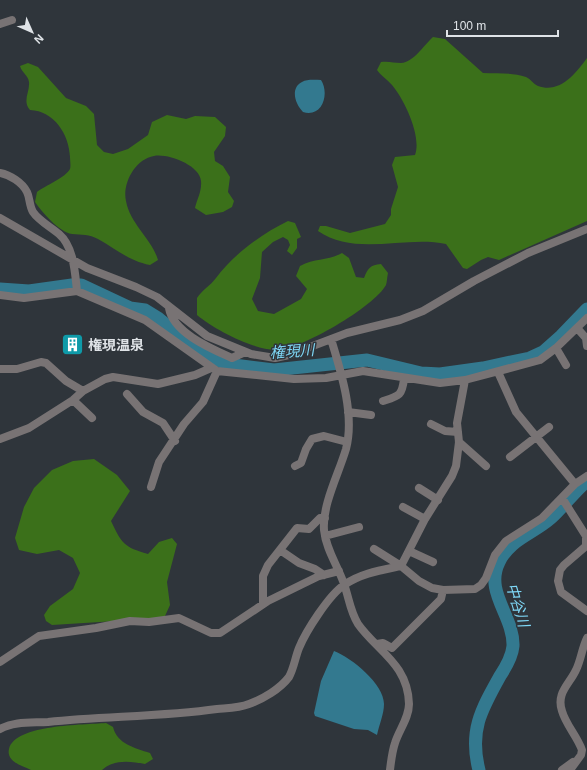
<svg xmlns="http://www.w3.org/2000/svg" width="587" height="770" font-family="Arial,'Noto Sans JP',sans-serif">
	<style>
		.forest { fill: #3b701a }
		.water { fill: #33798f }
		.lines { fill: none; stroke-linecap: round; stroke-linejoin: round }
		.river { stroke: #33798f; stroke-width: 13 }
		.minor { stroke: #787374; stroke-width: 8 }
		.labels { text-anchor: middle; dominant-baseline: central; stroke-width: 3; stroke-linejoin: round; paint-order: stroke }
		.poi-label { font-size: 14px; font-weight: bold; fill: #dfe3e7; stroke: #2f353b; text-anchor: start }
		.water-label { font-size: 15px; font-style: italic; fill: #7fd8f7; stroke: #2f353b }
	</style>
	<rect width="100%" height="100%" fill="#2f353b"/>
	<path class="forest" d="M433,37L445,39L483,73C497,74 512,72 526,77C531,79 533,84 538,86C560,94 576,73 587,58V221L499,260L488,257L481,260L467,269L463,268L446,244C406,235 355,257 318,231L320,226H326L350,233L385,224L391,215V209L398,187L392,165L395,157L415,155C422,136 404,99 392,85C387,79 381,76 377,70L381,62C389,61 394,63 401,63C414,62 423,46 433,37Z
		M28,63L38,67L66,98L86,106L94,114L97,145L104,152L113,154L128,149L148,135L152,122L167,115L186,119L195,116L215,117L226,127L225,136L214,152L215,161L223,166L230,177L228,192L234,201L232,207L223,212L206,215L195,208C197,199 202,191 201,181C200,165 167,153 154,156C135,159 122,184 126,201C130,224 152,239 158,260L150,265C129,261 116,249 98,239C89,234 82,235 72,234C59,232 42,212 35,202L37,192C45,186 66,177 70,169C71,166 70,160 70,157C69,134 54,111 30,110C22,101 30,92 29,82C28,75 22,73 20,66Z
		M288,221L295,223L301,237L297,239V248L292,255L287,251L290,245L288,240L283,237L273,242L262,252L260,278L252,299L258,311L274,314L301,299L307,289L296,276L300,266C315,258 327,261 342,253L349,258L356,277L364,278C368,268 370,265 381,264L388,273C387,277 387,282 386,285C374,307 299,351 275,350C252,349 215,330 197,315V298C202,290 210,286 216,278C233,255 261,234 288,221Z
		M94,459L117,475L130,491L111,521C122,544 124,547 148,554L159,542L172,538L177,544L167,582L170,605L165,616L153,621L132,620L52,625L46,621L44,615L50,606L73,589L80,573L73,558L59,550L37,554L19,550L15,538L24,507L34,488L52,470L73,461Z
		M106,723L113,727C117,744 135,748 150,753L153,759L145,764C130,761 114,759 102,770H31C23,766 6,762 9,749C15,724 84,725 106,723Z"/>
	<path class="water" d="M321,80C330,94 322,118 303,112C295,104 290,88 302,82C307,79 315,80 321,80Z
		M334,651C352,658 384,684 384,704C384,714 379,725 377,735L368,730L354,729L315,716L314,713L321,681Z"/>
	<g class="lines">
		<path class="river" d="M0,289L29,291L72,285H81L130,308L145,310L158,318L195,349L226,364L274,370L367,360L421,373L440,374L483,368L530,358L543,352L561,336L587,309
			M479,770C469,731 481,710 500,676C506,667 512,657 513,646C514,616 484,592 499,562C510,539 533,534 551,518C564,506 574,492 587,481"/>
		<path class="minor" d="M0,24L12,20
			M0,173C10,175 22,182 27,192C30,198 29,205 33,212C39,221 51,227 59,234C74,247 75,273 77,291
			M0,218L87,268L136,287L157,297L207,336L251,354L275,358L289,355L347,333L400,320L423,311L474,281L528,253L587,229
			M0,295L24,298L77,291L145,320L217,371L294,379L326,378L363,371L440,383L465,380L540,360L556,348L587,318
			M169,308C173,333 212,349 232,358L245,352
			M577,328L586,338L587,346
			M331,339C341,372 355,415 346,449C339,473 322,505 324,530C326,550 338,566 344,584C349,598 350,611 358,624C377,651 408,664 409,704C409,718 399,730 395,743C392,752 391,761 390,770
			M556,348L566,365
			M0,369H17L41,362L46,363L66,381L83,391L105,379L113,377L158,384L195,375L211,368
			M498,372L516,412L575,484
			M127,394L143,412L163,423L175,441
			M73,400L92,418
			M383,401C399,396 402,396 404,379
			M348,412L371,415
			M431,424L445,431L458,432
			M0,439L29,428L73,400L83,391
			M459,442L486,466
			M510,457L549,427
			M295,466L301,463L306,449L312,439L324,436L347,442
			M151,487L159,462L184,424L203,402L217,371
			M419,488L438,500
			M562,498L586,536V546L564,565L560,570L558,581L561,592L587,611
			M403,507L425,519
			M325,536L359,527
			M374,549L401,566L419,581L432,588L443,590L475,589L481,585L486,578L495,555L506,541L542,518L575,484L587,476
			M280,550L299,563L315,569L324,575
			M409,551L433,562
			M401,566L425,519L452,476L456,466L459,442L457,423L465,380
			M263,604V576L268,565L297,528L309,529L320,518H325
			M377,644L383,643L392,648L441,599L443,590
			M0,662L39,636L96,628L130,621L149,622L179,618L211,633H220L268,601L319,576L339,571
			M0,729C14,721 32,723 48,722C104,716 160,717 217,709C228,708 239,708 249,704C263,699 280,689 289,677C294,668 295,658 299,648C306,631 329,595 344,585C361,573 382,570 401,566
			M562,770L573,762
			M570,770L581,755L582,750C577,736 566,725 562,711C556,693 569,685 576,670C581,660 582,648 587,638"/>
	</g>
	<defs>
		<symbol id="building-square" viewBox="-11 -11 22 22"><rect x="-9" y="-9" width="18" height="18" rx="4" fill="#0f9aa8" stroke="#2f353b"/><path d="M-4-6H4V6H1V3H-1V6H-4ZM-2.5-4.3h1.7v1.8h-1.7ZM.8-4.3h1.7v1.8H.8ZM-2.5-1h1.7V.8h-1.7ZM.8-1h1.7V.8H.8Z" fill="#fff"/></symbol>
	</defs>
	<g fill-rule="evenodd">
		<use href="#building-square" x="60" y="332" width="25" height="25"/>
	</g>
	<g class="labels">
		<g class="poi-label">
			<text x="88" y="345">権現温泉</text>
		</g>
		<g class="water-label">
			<text transform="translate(292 351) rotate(-4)">権現川</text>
			<text transform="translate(518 605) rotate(73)">中谷川</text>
		</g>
	</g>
	<g transform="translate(32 32) rotate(135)" stroke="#2f353b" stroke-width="3" paint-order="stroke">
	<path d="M0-3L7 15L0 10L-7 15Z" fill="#dfe3e7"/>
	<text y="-6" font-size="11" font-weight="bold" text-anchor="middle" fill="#dfe3e7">N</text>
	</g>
	<path d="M447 30v6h111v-6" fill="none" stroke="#dfe3e7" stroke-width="2"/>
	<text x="453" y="30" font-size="12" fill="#dfe3e7" stroke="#2f353b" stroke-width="3" paint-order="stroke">100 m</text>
</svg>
